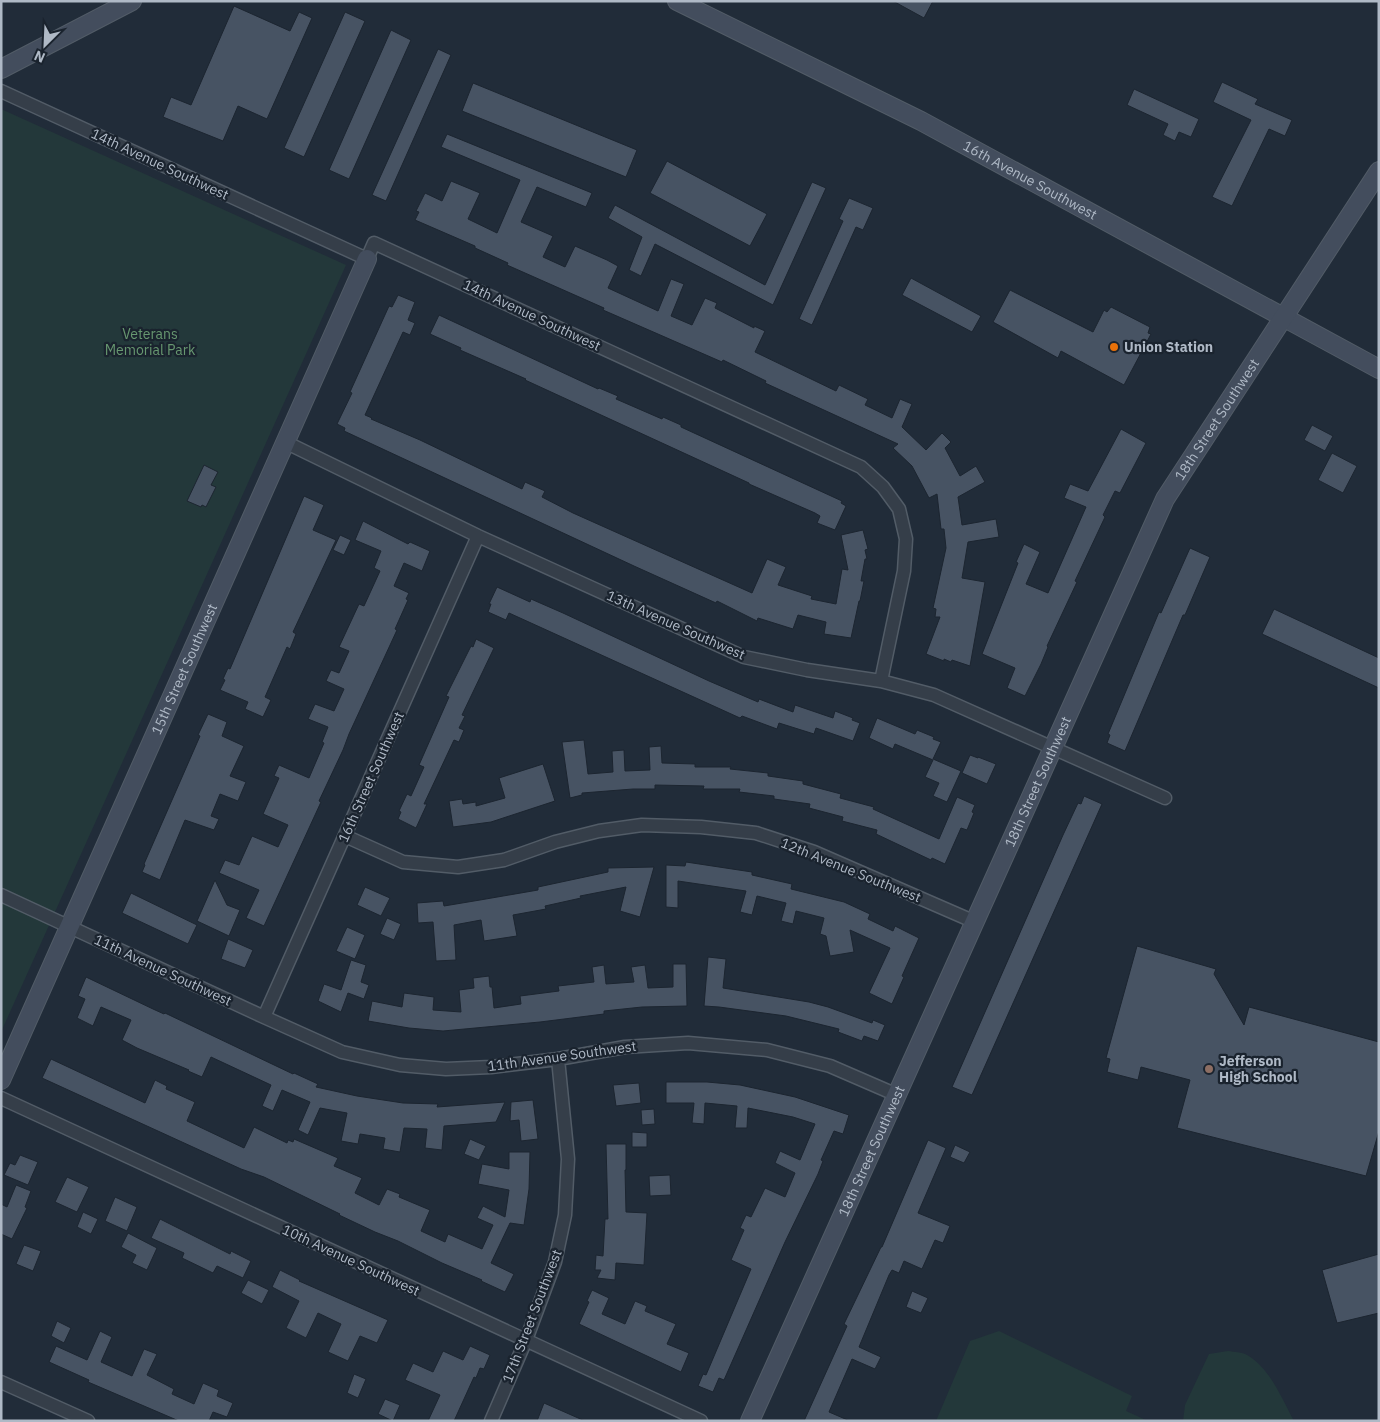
<svg xmlns="http://www.w3.org/2000/svg" width="1380" height="1422" font-family="'IBM Plex Sans',sans-serif">
	<style>
		.green { fill: #23383a }
		.building { fill: #475363; stroke: #1c2530 }
		.lines { fill: none; stroke-linecap: round; stroke-linejoin: round }
		.street-casing { stroke: #525c67; stroke-width: 15 }
		.secondary-casing { stroke: #525c67; stroke-width: 20 }
		.street { stroke: #353e49; stroke-width: 12 }
		.secondary { stroke: #434d5d; stroke-width: 18 }
		.food-dot { fill: #e8710a; stroke: #1a232e; stroke-width: 2 }
		.education-dot { fill: #8d6e63; stroke: #1a232e; stroke-width: 2 }
		.labels { text-anchor: middle; dominant-baseline: central; stroke-width: 4.5; stroke-linejoin: round; paint-order: stroke }
		.street-label { font-size: 14px; fill: #afb9c6; stroke: #1a232e }
		.park-label { font-size: 14px; fill: #679770; stroke: #1a232e }
		.poi-label { font-size: 14px; font-weight: bold; fill: #afb9c6; stroke: #1a232e; text-anchor: start }
	</style>
	<rect width="100%" height="100%" fill="#212c39"/>
	<path class="green" d="M1,109L346,265L1,1032Z
		M999,1331L1132,1396L1126,1411L1148,1421H936L970,1341Z
		M1228,1351C1234,1352 1242,1352 1247,1355C1270,1368 1282,1399 1294,1421H1183L1185,1405L1209,1354Z"/>
	<path class="building" d="M893,1H933L924,18Z
		M234,6L290,31L299,12L312,18L267,119L238,106L223,141L163,117L171,97L191,105Z
		M345,12L365,21L304,157L284,148Z
		M391,30L411,40L349,179L329,170Z
		M438,49L451,55L386,201L372,195Z
		M1222,82L1258,99L1255,104L1292,120L1285,136L1269,129L1232,206L1212,197L1251,120L1213,102Z
		M473,83L637,150L626,177L462,111Z
		M1134,89L1199,119L1191,137L1179,132L1175,141L1163,135L1168,124L1127,105Z
		M447,134L592,193L586,207L537,187L521,222L553,236L543,257L565,267L575,246L607,260L618,266L608,288L658,311L671,279L684,284L671,316L692,325L705,298L717,303L715,308L754,328V326L765,331L755,352L836,391L839,385L868,399L865,405L892,418L900,399L912,404L902,427L926,450L942,433L951,442L945,448L960,476L976,466L985,482L958,497L962,525L996,519L999,537L968,542L962,578L985,582L970,666L952,660L951,662L944,659V661L926,654L940,617H935L936,609L933,608L946,548L944,529H941L937,494L929,498L912,466L893,448L898,444L765,383L766,381L723,360L722,362L603,310L604,308L507,265L508,263L475,248V246L415,220L419,212L416,211L425,193L442,201L451,181L480,193L468,219L497,233L520,180L441,147Z
		M667,161L767,214L750,246L650,193Z
		M812,182L826,188L773,305L655,244L641,276L629,270L642,237L608,218L615,205L765,285Z
		M849,198L873,208L863,230L856,227L812,325L799,319L843,221L839,219Z
		M911,278L981,316L972,332L902,295Z
		M1010,290L1093,332L1104,310L1107,312L1111,307L1150,327L1148,333L1151,334L1124,385L1061,351L1058,358L993,322Z
		M398,295L415,302L408,320L415,323L410,335L403,332L365,415L372,418L371,419L420,440L522,489L525,482L545,491L542,497L573,513L752,593L767,559L786,567L778,585L812,596L811,599L836,604L842,569L848,570L841,535L863,530L868,549L865,550L867,559H865L861,581H864L860,601H859L851,638L824,634L826,622L798,615L793,629L758,618L757,621L717,601L716,603L634,566L344,431L345,428L337,424L352,393L350,392L389,306L392,307Z
		M439,315L598,389L599,388L618,396L616,399L662,419L663,417L681,425V427L842,501L841,503L846,506L835,530L817,523L820,516L815,513L749,484V483L525,380L526,379L460,350L461,348L430,334Z
		M1312,425L1333,436L1325,451L1304,440Z
		M1121,429L1146,443L1120,493L1115,491L1103,515L1105,517L1075,581L1077,582L1047,646L1048,647L1041,664L1025,696L1007,688L1015,668L982,654L1018,563L1016,562L1024,544L1040,552L1026,584L1048,593L1086,507L1064,498L1070,484L1088,491Z
		M1332,453L1357,466L1343,493L1318,480Z
		M204,465L218,472L211,485L216,487L206,507L202,505L201,507L187,501Z
		M304,496L324,505L313,530L336,540L293,632L296,634L290,649L287,647L265,697L271,700L263,717L245,709L248,702L220,690L225,680L223,679L228,668L230,669Z
		M363,521L408,544L410,542L430,551L422,571L404,563L394,586L409,593L406,599L408,600L395,629L397,630L349,734L343,750L319,801L321,802L264,926L246,918L259,890L219,873L225,860L239,865L252,836L278,847L288,825L263,814L279,778L274,776L279,765L309,778L324,743L322,742L328,727L308,719L315,704L334,711L344,689L326,681L331,670L339,673L349,651L339,647L359,604L364,606L380,571L374,568L381,551L355,540Z
		M340,535L351,540L344,555L333,550Z
		M1190,548L1210,557L1185,615H1183L1125,751L1107,743L1110,735L1108,734L1159,612L1161,613Z
		M497,587L530,602L531,599L563,613L709,681L758,702L759,699L793,712L795,705L833,718L835,711L853,718L852,720L860,723L853,741L816,728L814,734L779,723L777,729L742,716L740,718L509,613L506,620L488,612L491,604H489Z
		M1274,609L1379,658V688L1262,634Z
		M476,639L494,648L462,715L465,716L459,728L464,730L459,742L454,740L424,804H427L416,828L398,819L401,812L399,811L407,794L411,796L424,767L419,765L449,697L446,696L471,646L473,647Z
		M208,714L227,722L222,736L244,746L230,776L246,782L238,801L220,794L211,816L219,819L214,830L185,820L160,880L142,872L145,865L144,864L200,736L198,735Z
		M877,718L915,734L917,730L934,737L933,739L941,742L933,759L961,771L947,802L933,796L939,783L925,777L933,760L895,744L893,749L869,738Z
		M584,740L588,774L613,772L612,751L624,750L625,771L650,770L649,747L661,746L662,763L695,764V767H731L730,769L768,773V776L803,781V784L841,794L840,798L874,807L873,809L939,839L957,797L975,805L972,812L974,813L967,830L961,828L945,864L932,858L931,860L876,834L877,830L842,821L843,817L809,808L810,804L774,799V796L739,792L740,789H703L704,786L655,785V789H633L582,793V795L570,798L562,742Z
		M970,755L978,758V757L996,764L987,784L962,773Z
		M543,764L555,801L491,822L453,827L449,801L462,799L463,804L476,802V806L505,798L499,778Z
		M1084,796L1102,804L972,1095L952,1087L1063,835L1078,803L1081,804Z
		M686,862L752,872V875L792,884L791,889L844,902L870,914L868,919L893,931L895,926L919,938L902,976L904,977L892,1004L869,993L890,948L850,930L854,952L830,956L826,936L820,934L824,918L796,911L793,924L781,921L786,903L757,896L752,915L740,912L746,891L678,881V908L666,907V865L685,866Z
		M654,867L640,917L620,911L626,887L580,896L581,898L545,906L546,909L513,915L517,936L484,941L481,920L454,925L456,960L436,961L433,922L418,923L417,903L443,901L444,906L480,900L538,890V887L608,872V868Z
		M215,880L227,905L240,910L229,936L197,921Z
		M365,887L390,898L381,916L357,905Z
		M131,893L197,925L188,944L122,913Z
		M387,918L401,924L394,940L380,934Z
		M347,927L365,935L355,959L336,951Z
		M228,939L253,950L245,968L221,959Z
		M1137,946L1216,969L1214,974L1244,1025L1249,1007L1379,1042V1131L1366,1176L1177,1128L1190,1080L1141,1067L1138,1080L1107,1072L1110,1059L1106,1058Z
		M708,957L726,959L723,988L809,1002L828,1007L872,1023L873,1020L885,1025L878,1041L864,1036L862,1041L838,1032L839,1029L786,1016L719,1007L704,1006Z
		M351,960L366,965L361,982L369,985L364,999L348,993L341,1012L318,1001L324,984L341,990Z
		M673,964H686L687,1006L642,1007L604,1011V1014L540,1022L443,1031L409,1028L368,1021L372,1001L402,1007L404,993L434,997L433,1010L461,1012L459,990L474,988L473,978L489,976L490,987H492L494,1008L521,1004L520,996L559,991L558,986L594,982L592,967L604,965L606,984L634,982L631,967L645,965L648,988L673,987Z
		M86,977L153,1009L164,1014L165,1013L293,1074L294,1073L318,1084L316,1087L357,1096L403,1103L438,1104L437,1107L505,1102L496,1122L444,1126L442,1150L425,1148L427,1129L404,1128L400,1152L383,1149L385,1138L360,1134L358,1144L341,1141L347,1113L320,1108L308,1135L298,1130L310,1102L282,1090L273,1111L262,1106L271,1085L211,1057L202,1077L188,1071L189,1070L137,1048L122,1040L131,1020L101,1007L93,1026L77,1018L85,999L78,996Z
		M51,1059L145,1103L155,1080L167,1086L166,1089L195,1102L187,1121L244,1148L254,1127L287,1143L288,1140L293,1142L294,1139L338,1158L334,1166L362,1178L355,1193L379,1205L387,1189L400,1194L399,1197L430,1210L421,1231L445,1242L448,1234L482,1249L493,1225L477,1218L483,1206L505,1217L509,1190L478,1184L482,1164L509,1169V1152H530L529,1189L524,1225L510,1223L491,1263L514,1274L505,1292L481,1281L482,1280L442,1263L398,1241L375,1232L339,1215L340,1214L264,1177L241,1169L42,1078Z
		M666,1082H707L740,1085L795,1097L849,1115L843,1134L834,1131L821,1160L823,1161L818,1174L785,1242L724,1380L719,1378L713,1392L698,1386L703,1374L706,1375L751,1269L731,1260L744,1230L740,1228L746,1215L751,1217L765,1188L785,1197L795,1173L775,1163L780,1151L800,1160L815,1124L793,1117L748,1108L747,1128H735L737,1106L705,1103L704,1124L692,1123L694,1103H666Z
		M639,1083L641,1103L616,1106L613,1085Z
		M533,1100L538,1139L521,1141L519,1120L510,1121L511,1102Z
		M654,1109L655,1124L642,1125L641,1110Z
		M632,1132L647,1133V1147H632Z
		M470,1139L486,1146L479,1160L464,1154Z
		M928,1140L946,1148L918,1213L950,1226L943,1243L935,1240L922,1269L904,1261L899,1273L892,1270L889,1275L859,1347L881,1357L875,1369L852,1359L829,1412L850,1421H804L847,1326L844,1324L881,1247H882Z
		M606,1144H626V1170H625L626,1212L647,1213L644,1265L616,1263L615,1280L597,1278L601,1270H595L596,1255L603,1256L605,1219H608Z
		M955,1145L970,1152L964,1163L950,1157Z
		M20,1155L38,1162L28,1185L4,1175L10,1163L15,1165Z
		M670,1175L671,1195L650,1196L649,1176Z
		M67,1177L89,1187L77,1212L55,1202Z
		M16,1185L31,1191L25,1207L27,1208L12,1239L1,1234V1204L7,1207Z
		M115,1197L137,1207L127,1231L105,1221Z
		M83,1212L98,1219L91,1234L77,1227Z
		M160,1219L230,1254L231,1251L251,1261L243,1278L217,1266L213,1273L182,1258L184,1253L151,1238Z
		M128,1233L157,1248L147,1270L132,1263L136,1255L121,1247Z
		M24,1245L41,1251L33,1271L16,1264Z
		M1379,1254V1313L1337,1323L1322,1270Z
		M280,1270L300,1280L299,1281L388,1320L377,1343L360,1336L348,1361L328,1352L341,1324L318,1313L306,1338L286,1328L299,1301L272,1287Z
		M248,1280L269,1290L262,1304L241,1293Z
		M592,1290L609,1298L602,1314L625,1324L635,1301L647,1306L645,1311L676,1324L667,1344L689,1353L681,1372L579,1324L589,1302L587,1301Z
		M912,1291L928,1298L921,1313L906,1307Z
		M57,1321L71,1328L64,1343L51,1336Z
		M100,1331L112,1337L101,1362L132,1376L144,1349L157,1354L147,1375L174,1389L172,1394L194,1404L203,1383L219,1390L217,1396L233,1403L227,1417L213,1412L209,1421H179L88,1382L89,1380L49,1362L56,1346L87,1360Z
		M470,1346L490,1355L484,1369L480,1368L476,1378L474,1377L454,1421H428L440,1395L405,1380L413,1363L433,1372L443,1351L463,1360Z
		M354,1374L366,1379L358,1398L347,1393Z
		M385,1399L400,1405L393,1421L378,1414Z
		M544,1403L585,1421H537Z"/>
	<g class="lines">
		<defs>
			<path id="street" d="M1,91L367,259L374,243L861,467L883,487L899,509L906,539L904,571L881,681
				M285,442L478,536L744,657L807,670L881,681L934,695L1165,798
				M345,836L403,862L458,867L504,860L555,842L599,831L642,825L701,827L756,833L814,852L975,922
				M1,895L264,1017L342,1052L400,1065L446,1069L491,1067L558,1059L625,1047L688,1043L767,1050L830,1066L897,1095
				M264,1017L478,536
				M1,1098L701,1421
				M1,1382L88,1421
				M491,1421L526,1340L555,1262L565,1215L568,1159L558,1059"/>
			<g id="secondary">
				<path id="s1" d="M677,1L921,121L1379,369"/>
				<path d="M1,69L132,1"/>
				<path id="s2" d="M1,1080L367,259"/>
				<path id="s3" d="M750,1421L1165,499L1379,171"/>
			</g>
		</defs>
		<use href="#street" class="street-casing"/>
		<use href="#secondary" class="secondary-casing"/>
		<use href="#street" class="street"/>
		<use href="#secondary" class="secondary"/>
	</g>
	<circle class="food-dot" cx="1114" cy="347" r="5"/>
	<circle class="education-dot" cx="1209" cy="1069" r="5"/>
	<g class="labels">
		<g class="street-label">
			<text transform="translate(160 164) rotate(25)">14th Avenue Southwest</text>
			<text stroke="none"><textPath href="#s1" startOffset="396">16th Avenue Southwest</textPath></text>
			<text transform="translate(532 315) rotate(25)">14th Avenue Southwest</text>
			<text stroke="none"><textPath href="#s3" startOffset="1106">18th Street Southwest</textPath></text>
			<text transform="translate(676 625) rotate(24)">13th Avenue Southwest</text>
			<text stroke="none"><textPath href="#s2" startOffset="450">15th Street Southwest</textPath></text>
			<text transform="translate(371 777) rotate(-66)">16th Street Southwest</text>
			<text stroke="none"><textPath href="#s3" startOffset="701">18th Street Southwest</textPath></text>
			<text transform="translate(851 870) rotate(22)">12th Avenue Southwest</text>
			<text transform="translate(163 970) rotate(25)">11th Avenue Southwest</text>
			<text transform="translate(562 1056) rotate(-8)">11th Avenue Southwest</text>
			<text stroke="none"><textPath href="#s3" startOffset="296">18th Street Southwest</textPath></text>
			<text transform="translate(351 1260) rotate(25)">10th Avenue Southwest</text>
			<text transform="translate(532 1316) rotate(-69)">17th Street Southwest</text>
		</g>
		<g class="park-label">
			<text x="150" y="334">Veterans<tspan x="150" dy="16">Memorial Park</tspan></text>
		</g>
		<g class="poi-label">
			<text x="1124" y="347">Union Station</text>
			<text x="1219" y="1061">Jefferson<tspan x="1219" dy="16">High School</tspan></text>
		</g>
	</g>
	<rect width="1380" height="1422" fill="none" stroke="#afb9c6" stroke-width="5"/>
	<g transform="translate(45 45) rotate(204)" stroke="#1a232e" stroke-width="4" paint-order="stroke">
	<path d="M0-4L9 19L0 12L-9 19Z" fill="#afb9c6"/>
	<text y="-8" font-size="14" font-weight="bold" text-anchor="middle" fill="#afb9c6">N</text>
	</g>
</svg>
